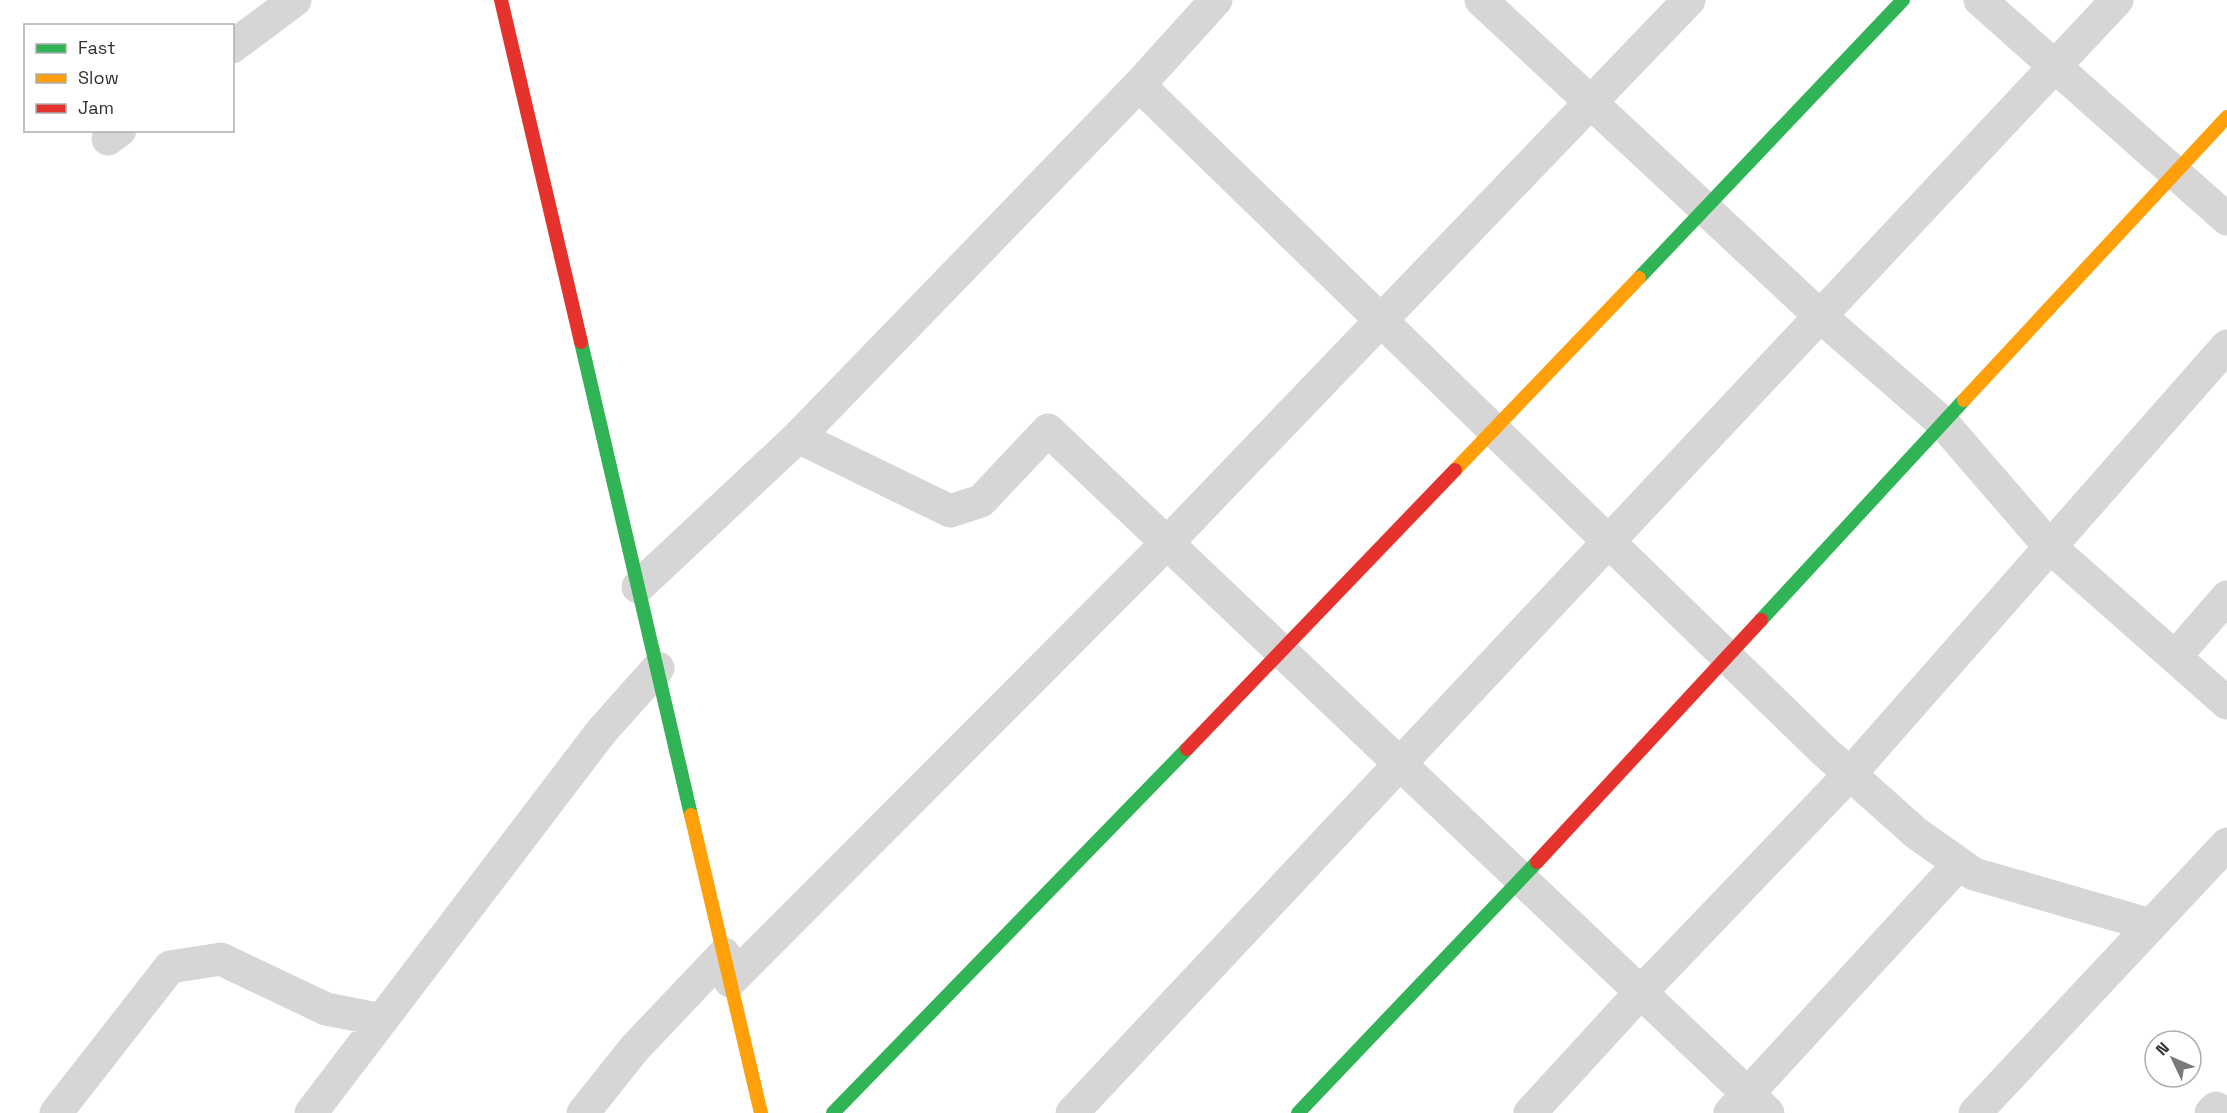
<svg xmlns="http://www.w3.org/2000/svg" width="2227" height="1113" font-family="'Space Grotesk',sans-serif">
	<style>
		.lines { fill: none; stroke-linecap: round; stroke-linejoin: round }
		.street { stroke: #d6d6d6; stroke-width: 33 }
		.fast { stroke: #30b455; stroke-width: 14 }
		.slow { stroke: #ff9f0a; stroke-width: 14 }
		.jam { stroke: #e5322d; stroke-width: 14 }
	</style>
	<rect width="100%" height="100%" fill="#fff"/>
	<g class="lines">
		<path class="street" d="M1481,0L1820,316L1943,423L2050,547L2227,703
			M1980,0L2227,219
			M232,47L295,0
			M1139,85L1824,751L1916,833L1974,874L2151,925
			M108,139L120,130
			M798,437L950,511L981,501L1048,430L1768,1113
			M638,587L798,437L1139,85L1216,0
			M2175,657L2227,597
			M730,981L1167,543L1689,0
			M56,1113L170,967L221,959L326,1009L382,1020
			M311,1113L601,732L658,668
			M583,1113L634,1049L724,954
			M1072,1113L2117,0
			M1530,1113L1641,992L1850,774L2227,346
			M1730,1113L1959,864
			M1975,1113L2227,844
			M2211,1113L2216,1108"/>
		<path class="fast" d="M1639,278L1903,0
			M581,342L691,815
			M1761,620L1964,400
			M833,1113L1187,749
			M1298,1113L1537,862"/>
		<path class="slow" d="M1964,400L2227,117
			M1455,470L1639,278
			M691,815L761,1113"/>
		<path class="jam" d="M501,0L581,342
			M1187,749L1455,470
			M1537,862L1761,620"/>
	</g>
	<rect x="24" y="24" width="210" height="108" fill="#ffffff" stroke="#adadad" stroke-width="1.5"/>
	<rect x="36" y="44" width="30" height="9" fill="#30b455" stroke="#adadad" stroke-width="1.5"/>
	<text x="78" y="54" font-size="18" fill="#323232">Fast</text>
	<rect x="36" y="74" width="30" height="9" fill="#ff9f0a" stroke="#adadad" stroke-width="1.5"/>
	<text x="78" y="84" font-size="18" fill="#323232">Slow</text>
	<rect x="36" y="104" width="30" height="9" fill="#e5322d" stroke="#adadad" stroke-width="1.5"/>
	<text x="78" y="114" font-size="18" fill="#323232">Jam</text>
	<g transform="translate(2173 1059) rotate(314)"><circle r="28" fill="#ffffff" stroke="#adadad" stroke-width="1.5"/>
	<path d="M0-4.5L10 22L0 15L-10 22Z" fill="#7a7a7a"/>
	<text y="-9" font-size="16" font-weight="bold" text-anchor="middle" fill="#323232">N</text>
	</g>
</svg>
